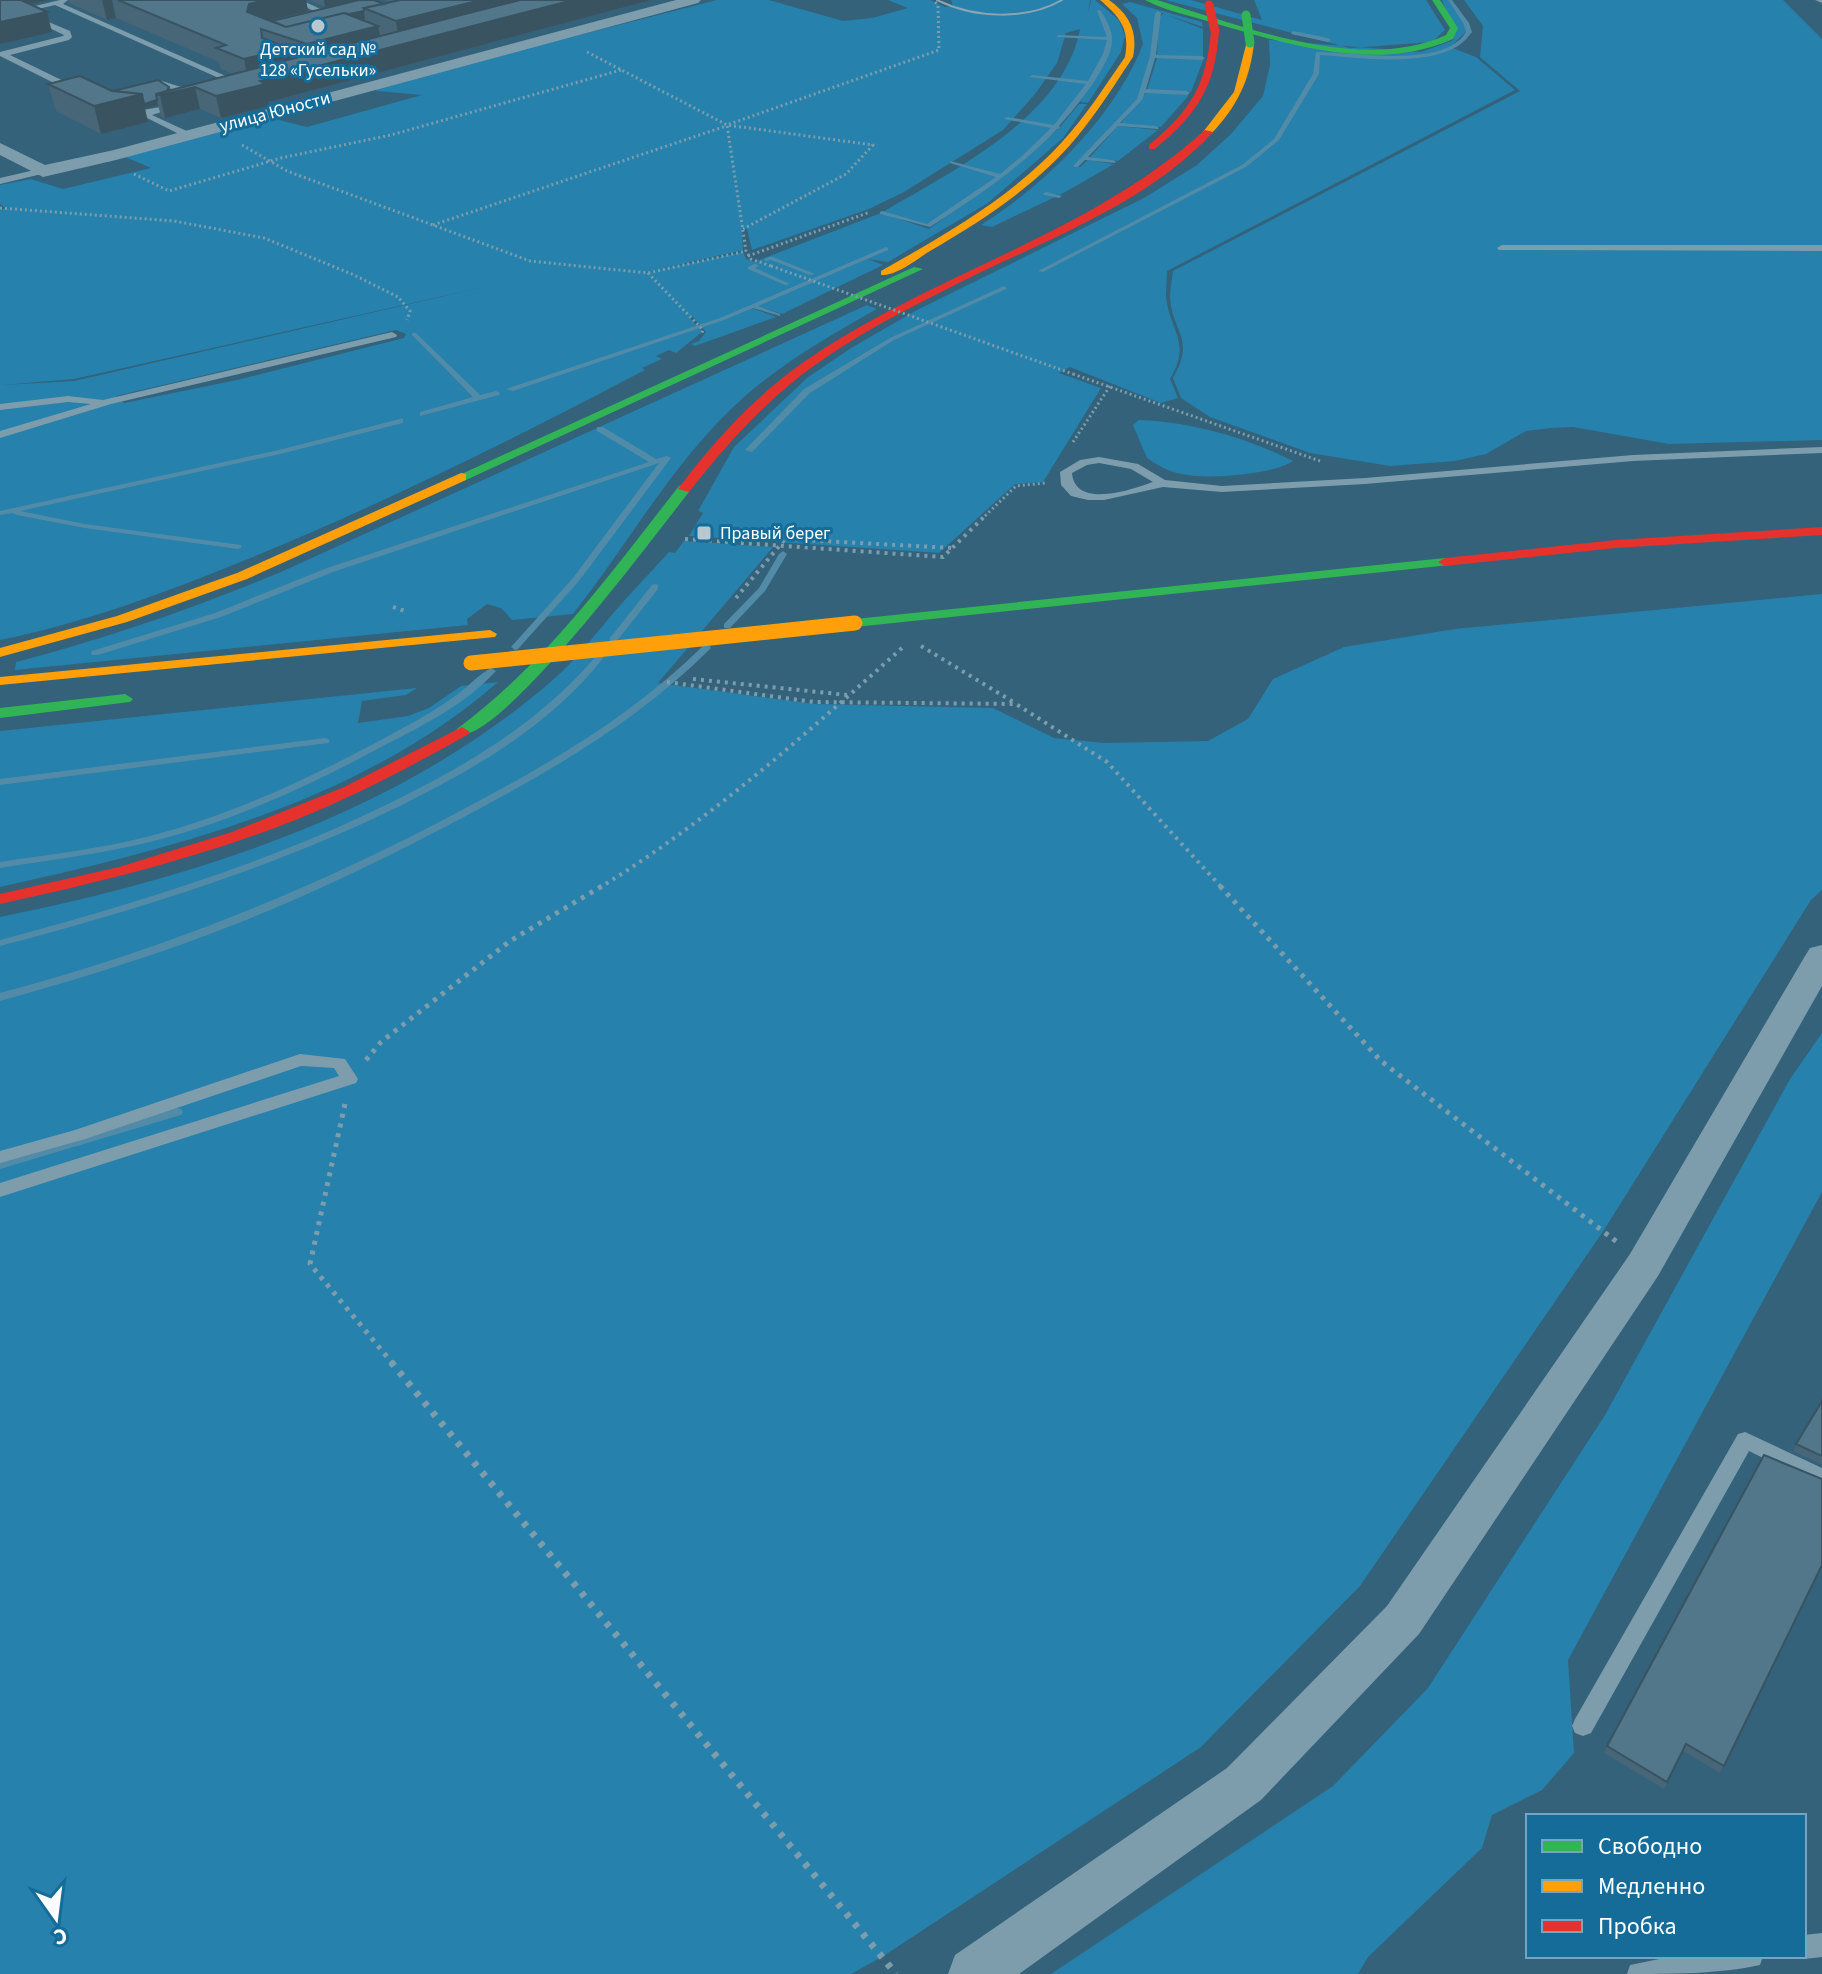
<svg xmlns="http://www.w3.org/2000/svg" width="1822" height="1974" font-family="'Source Sans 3',sans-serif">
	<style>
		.green { fill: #2681ac; fill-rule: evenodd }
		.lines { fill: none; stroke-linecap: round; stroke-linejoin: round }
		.stream { fill: #518ba8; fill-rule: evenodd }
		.path-far3 { stroke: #7d9dad; stroke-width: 3; stroke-dasharray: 2 3; stroke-linecap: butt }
		.path-far2 { stroke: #7d9dad; stroke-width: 4; stroke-dasharray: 3 5; stroke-linecap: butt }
		.path-far1 { stroke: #7d9dad; stroke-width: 5; stroke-dasharray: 4 6; stroke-linecap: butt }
		.path { stroke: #7d9dad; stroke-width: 7; stroke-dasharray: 5 8; stroke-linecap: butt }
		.lane { fill: #7d9dad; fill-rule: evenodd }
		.street { fill: #7d9dad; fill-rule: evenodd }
		.fast { fill: #30b455; fill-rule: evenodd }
		.slow { fill: #ff9f0a; fill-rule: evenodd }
		.jam { fill: #e5322d; fill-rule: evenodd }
		.tram { stroke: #8aa6b4; stroke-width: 2 }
		.path-bridge { stroke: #7d9dad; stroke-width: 3; stroke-dasharray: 2 3; stroke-linecap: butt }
		.fast-bridge { stroke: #30b455; stroke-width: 9 }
		.slow-bridge { stroke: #ff9f0a; stroke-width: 15 }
		.jam-bridge { stroke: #e5322d; stroke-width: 9 }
		.wall { fill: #476677 }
		.shaded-wall { fill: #395361 }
		.building { fill: #52778a; stroke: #395361; stroke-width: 2 }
		.poi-dot { fill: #b8c8d0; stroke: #156c98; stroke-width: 3 }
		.labels { text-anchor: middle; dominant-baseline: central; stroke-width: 6; stroke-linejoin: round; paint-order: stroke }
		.far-poi-label { font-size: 18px; fill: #fff; stroke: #156c98 }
		.far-street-label { font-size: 18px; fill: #fff; stroke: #156c98 }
	</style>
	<rect width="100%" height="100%" fill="#33627a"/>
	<path class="green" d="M717,0H769L843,21L872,18L908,8L888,0H930L945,7L953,6L951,0H1090L1088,13L1091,0H1095L1119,20L1125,36L1121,52L1088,103L1080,102L1106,57L1112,40L1098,10L1109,39H1096L1109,40C1082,123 998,180 928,225L883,212C952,171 1064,117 1080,29L1066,33L1057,63L1035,94L1003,130L904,192L869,209L752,250L747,229H742L743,250L642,273L743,252L746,259L754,262L881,213L929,229L1018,164L1060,127L1079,104H1087L1063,138L988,203L888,262L868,259L883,265L782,314L757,306L752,308L776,317L695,346L691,344L699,341L706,332L692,316L689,317L702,332L676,353L669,350L656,356L662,359L642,368L645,370C514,439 381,505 243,561C164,593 84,623 0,640V210L5,208L0,204V185L31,179L63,189L151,168L121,155L271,118L307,127L422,95L377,91L375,87ZM484,287L74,381L2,385L74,379ZM396,330L406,334L404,338L237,380L124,403L116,396Z
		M1165,0H1191L1262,20L1254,0H1426L1445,30L1432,42L1350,48Z
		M1442,0H1448L1463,22L1466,32L1450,47L1476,57L1515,90L1167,271C1167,279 1166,289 1166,297C1170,332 1192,342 1170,379L1178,398L1161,403L1070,367L1059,373L1101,388L1043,482L1015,484L939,553L689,536L703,513L698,511L734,447L807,378L851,348L917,310L1144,198L1197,165L1231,134L1263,96L1270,65L1269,40L1421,52L1454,40Z
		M1464,0H1783L1822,39V440L1669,444L1573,427L1551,428L1526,431L1486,454L1455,461L1390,466L1310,453L1210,417L1181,398L1173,378C1196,338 1172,332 1170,297C1170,289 1172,279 1173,271L1520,91L1480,57L1483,26Z
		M1130,2L1202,22L1203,27L1167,15L1203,29V57L1157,56L1159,17L1164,13H1157L1153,57L1139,99L1075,167H1080L1088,160L1114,164L1060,195L1047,193L1044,195L1055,197L992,227L981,225C1045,185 1116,115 1143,44L1137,18L1122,4Z
		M1157,58H1204L1191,92L1147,90Z
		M1147,92L1189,95L1161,127L1120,124Z
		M1118,126L1158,130L1118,161L1089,158Z
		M867,305L877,309C831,335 785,361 744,397C676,457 629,543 573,614L512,620L501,608L487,604L467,619L468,625L15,670L16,662C108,638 194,608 281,572Z
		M1139,420C1192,422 1245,437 1293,461C1272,475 1207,480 1182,474C1169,472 1157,465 1147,458L1133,425Z
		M684,541L773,547L658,683L814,704L993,708L1054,738L1104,743L1208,741L1248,719L1273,679L1344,647L1455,629L1822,594V890L1811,900L1604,1230L1360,1586L1201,1747L882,1957L851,1974H0V917C196,878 403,812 555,678C578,658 596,633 616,610C633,590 652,571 669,552L675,553Z
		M498,682C361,802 173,849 0,887V731L417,688L406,695L362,701L358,723L408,716L429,708L461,686Z
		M1822,1033V1192L1568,1660L1574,1753L1542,1790L1492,1815L1482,1848L1368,1957L1358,1974H1051L1333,1786L1428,1688L1605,1415L1790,1079Z"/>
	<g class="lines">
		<path class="stream" d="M1448,0H1452L1469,23L1472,32C1468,37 1464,42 1458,46C1423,67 1360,58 1320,55L1319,74L1279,140L1246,167L1043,272L1038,271L1242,165L1274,139L1313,74L1316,52C1353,52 1428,66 1458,41C1461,39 1464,35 1466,32L1463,23Z
			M1099,10L1101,11C1106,20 1113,30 1112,41C1112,63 1075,109 1059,126L1060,128L1057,129C1020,168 975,198 930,227L880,214V212L882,211L927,224L996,177L950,163V161L1000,174L1022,156L1051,128L1004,119L1007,117L1054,125L1086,84L1029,77L1032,75L1088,81L1103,54L1107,40L1056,37L1059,35L1107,37L1097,11Z
			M1158,11L1161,13L1156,55L1202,56L1205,58L1202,60L1155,58L1146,89L1187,91L1190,93L1187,95L1145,93L1142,100L1120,123L1156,126L1159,128L1158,129L1118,126L1088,157L1113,160L1116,162L1115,163L1085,160L1078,167H1074V165L1137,99L1150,56L1155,13Z
			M1293,31L1328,38L1331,40L1328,42L1291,34Z
			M1046,192L1062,196L1059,198L1044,195L1043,194Z
			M886,247L888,248V250L758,306L780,314V316L753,308L724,320L513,391L506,389L720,318Z
			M769,257H773L815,274L810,275L771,260L765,261V259Z
			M754,264L759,265L755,268L790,284L785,285L748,269V267Z
			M1004,286L1007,288L1006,289L894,340L810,393L752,452L745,450L804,389L890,338Z
			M412,333H416L480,395L496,391L500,393L499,395L420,416V412L473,397L412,335Z
			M400,419H403V423L280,454L20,511L85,524L241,545L242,547L238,549L85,528L17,515L13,513L0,515V511L279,450Z
			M597,427H603L656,459L667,456L671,458L579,581L518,649L515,650L511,647L573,578L659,463L333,572L221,617L98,655H92L91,653L92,651L215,613L327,568L649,462L597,431Z
			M783,551L787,554L765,591L730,628H724V624L759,588L779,554Z
			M655,584L658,585V589L616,642H610V638L652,585Z
			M707,644L711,647L710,649C639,720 554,769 466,816C377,863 286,907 191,941C128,964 64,983 0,1001V993C161,950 312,890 460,811C548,765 633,715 704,645Z
			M600,654L604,657C551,725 476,768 400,806C273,868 137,910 0,946V940C133,904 266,864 390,803C469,764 539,723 597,655Z
			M491,668L496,671C466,704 424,725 385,745C311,785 232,822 150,842C100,854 50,860 0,868V862C50,854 101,849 150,836C238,813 321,773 401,729C420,719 440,707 458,694C469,686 479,674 491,668Z
			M325,738L328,739L330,741L328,743L0,785V779Z
			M177,1108L181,1109L183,1112L181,1115L0,1169V1161Z"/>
		<path class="path-far3" d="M587,52L727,125L873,145L846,174L743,229
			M242,145L287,171L530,261L648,273L746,251
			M134,174L169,191L281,158L391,135L621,70
			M0,208L174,221L264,238L354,275L398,297L410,311L407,320
			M433,225L726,126
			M748,256L870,212
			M771,266L751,259L746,251L727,125L939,50L938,5L933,0
			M648,273L703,330L701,335
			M1073,374L1320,461
			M1073,442L1110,386
			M985,516L1016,486L1046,483"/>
		<path class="path-far2" d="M685,539L943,557L987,514
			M736,598L785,539L953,548
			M393,607L408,612
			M921,646L1015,703
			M693,679L847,695
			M667,682L814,702L1016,704L1107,762L1222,888
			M599,888C709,821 806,734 902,648"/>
		<path class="path-far1" d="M1220,886L1381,1061L1617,1242
			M366,1060L381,1042L510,941L602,886
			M345,1104L310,1264L393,1364"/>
		<path class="path" d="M391,1362L896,1974"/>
		<path class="lane" d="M60,0H68L63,4L246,85L239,87L55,5L25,12L70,31L72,37L69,40L10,55L78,88V92H72L0,56V52L63,36L64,35L14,11Z
			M291,0H301L327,12L320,14Z
			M1815,0H1822V3Z
			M162,81L181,87L175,104L184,105L152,115L191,133V137H185L143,116H124L120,114L166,106L174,90L162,85Z
			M43,168L47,171L46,173L0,184V178Z
			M1502,245H1822V251L1499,250L1497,248Z
			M392,332L397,335L396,337L111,404L0,438V431L91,404L68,402L0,410V404L68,396L103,400Z
			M1822,447V453L1633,461L1365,484L1222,492L1163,487L1104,500H1088L1071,496L1061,485L1060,472L1080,460L1099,457L1138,464L1165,480L1222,486L1365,478L1633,455ZM1099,463L1131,469L1153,482C1131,490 1075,509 1072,473L1087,465Z
			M300,1054L345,1059L358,1079L356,1083L0,1197V1183L339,1076L334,1068L301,1066L85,1139L0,1163V1151L75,1130Z
			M1745,1432L1822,1468V1487L1749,1451L1591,1733L1583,1736L1575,1733L1572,1726L1575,1719L1738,1434Z
			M1822,1933V1957L1804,1959L1796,1956H1804V1935Z
			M1674,1956H1763L1760,1965C1720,1974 1669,1974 1627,1974L1630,1965Z"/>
		<path class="street" d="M676,0H701L698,3L116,160L43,177L0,155V143L45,165L114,150Z
			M1822,945V986L1658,1276L1419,1634L1261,1800L1019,1974H948L955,1955L1227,1768L1387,1606L1630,1254L1805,956L1810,948Z"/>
		<path class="fast" d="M1145,0H1157C1242,26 1361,74 1446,35L1450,28L1432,0H1440L1458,28L1453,39C1377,73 1290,45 1214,23C1192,16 1165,11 1145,0Z
			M914,267L923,269L466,480L455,477Z
			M684,485L689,486V492C658,531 501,744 457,735L454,732L457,729C547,662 610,574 679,486Z
			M1445,558L1450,559V565L855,627L848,623L855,619Z
			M125,694L133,699L130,702L0,718V708Z"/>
		<path class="slow" d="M1100,0H1109C1130,15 1138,32 1133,57C1115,84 1097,113 1076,138C1036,186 983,220 930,251C917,259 897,276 881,275V271C946,234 1012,197 1062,142C1086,116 1105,86 1125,57C1130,29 1120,17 1100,0Z
			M1247,41L1254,43C1250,80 1237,107 1211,134H1205L1203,132L1234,92Z
			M461,473L466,474V480L247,579L127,622L0,657V648L117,616L237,573Z
			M490,630L497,634L495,637L0,685V677Z"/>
		<path class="jam" d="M1215,28L1219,31C1215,87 1198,113 1155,149H1149V145C1191,110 1206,86 1211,31Z
			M1205,130L1213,132C1151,200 1056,236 975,275C911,307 843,340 788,386C751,417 719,454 689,492L678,489C712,443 754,397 801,364C929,274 1088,236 1205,130Z
			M1822,527V535L1616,548L1445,566L1438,562L1445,558L1616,540Z
			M462,727L470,732L467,735C412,766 357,795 298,819C202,857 101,882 0,904V894L119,867L232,832L344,787Z"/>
		<path class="tram" d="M937,0C974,18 1026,21 1062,0"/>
		<path class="path-bridge" d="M771,266L1073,374"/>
		<path class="fast-bridge" d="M1246,15L1250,43"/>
		<path class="slow-bridge" d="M471,663L855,623"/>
		<path class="jam-bridge" d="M1209,5L1215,31"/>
	</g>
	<path class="wall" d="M68,0H306L308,11L269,20L272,21L351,2L325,7L309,0H374L384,4L390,2L384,0H651L268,102L269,106L221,118L200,109L165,118L161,116L158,105L145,109L148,122L101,134L56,111L48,84L113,91L169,87L170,90L232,74L221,69L219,62L116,18L107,20L69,3Z
		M1822,1401V1465L1793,1451Z
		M1822,1565L1720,1773L1683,1751L1664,1789L1604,1753L1607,1746Z"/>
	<path class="shaded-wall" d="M18,0H51L19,6Z
		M102,0H112L116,18L107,20Z
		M265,0H306L308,11L253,24L247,12L249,4Z
		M324,0H361L325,7Z
		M481,0H522L399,42L396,21Z
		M573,0H651L268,102L269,106L221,118L216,96L260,81Z
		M364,11L365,19L292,38L291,29Z
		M47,12L52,32L0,44V22Z
		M378,26L382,47L311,65L307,44Z
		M261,29L265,50L289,48L293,69L248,81L244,59L262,38Z
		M169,87L170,92L195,87L200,109L165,118L160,95Z
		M142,94L157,100L158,105L145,109L148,122L101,134L94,106Z"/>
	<path class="building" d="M0,0H21L47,12L0,22Z
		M118,0H265L249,4L247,12L286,27L344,13L378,26L307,44L261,29L262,38L289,48L244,59L216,48L226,45Z
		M359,0H374L384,4L364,8V11L349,14L344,13L286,27L272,21Z
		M400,0H481L396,21L364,8Z
		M520,0H573L260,81L265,84L216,96L195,87L160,95L156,94Z
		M80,76L112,91L142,94L94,106L48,84Z
		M158,80L169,87L167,91L156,94L157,100L144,104L142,94L113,91Z
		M1822,1401V1456L1796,1444Z
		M1764,1455L1822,1479V1565L1724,1766L1686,1744L1667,1782L1607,1746Z"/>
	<g class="poi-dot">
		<circle cx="318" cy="26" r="8"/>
		<rect x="696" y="525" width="16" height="16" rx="4"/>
	</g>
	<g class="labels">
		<g class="far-poi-label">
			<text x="318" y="49">Детский сад №<tspan x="318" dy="21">128 «Гусельки»</tspan></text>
			<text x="720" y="533" text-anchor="start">Правый берег</text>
		</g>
		<g class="far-street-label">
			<text transform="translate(275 112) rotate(-15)">улица Юности</text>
		</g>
	</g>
	<rect x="1526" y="1814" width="280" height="144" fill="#156c98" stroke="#73a7c1" stroke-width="2"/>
	<rect x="1542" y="1840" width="40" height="12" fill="#30b455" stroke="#73a7c1" stroke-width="2"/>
	<text x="1598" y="1854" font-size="24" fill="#ffffff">Свободно</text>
	<rect x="1542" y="1880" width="40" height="12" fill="#ff9f0a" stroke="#73a7c1" stroke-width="2"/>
	<text x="1598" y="1894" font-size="24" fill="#ffffff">Медленно</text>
	<rect x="1542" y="1920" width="40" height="12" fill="#e5322d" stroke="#73a7c1" stroke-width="2"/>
	<text x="1598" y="1934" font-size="24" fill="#ffffff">Пробка</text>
	<g transform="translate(56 1918) rotate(166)" stroke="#156c98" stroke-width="6" paint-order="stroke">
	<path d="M0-6L14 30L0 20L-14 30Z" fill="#ffffff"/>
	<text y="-12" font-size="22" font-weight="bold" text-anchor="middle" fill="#ffffff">С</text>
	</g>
</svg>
